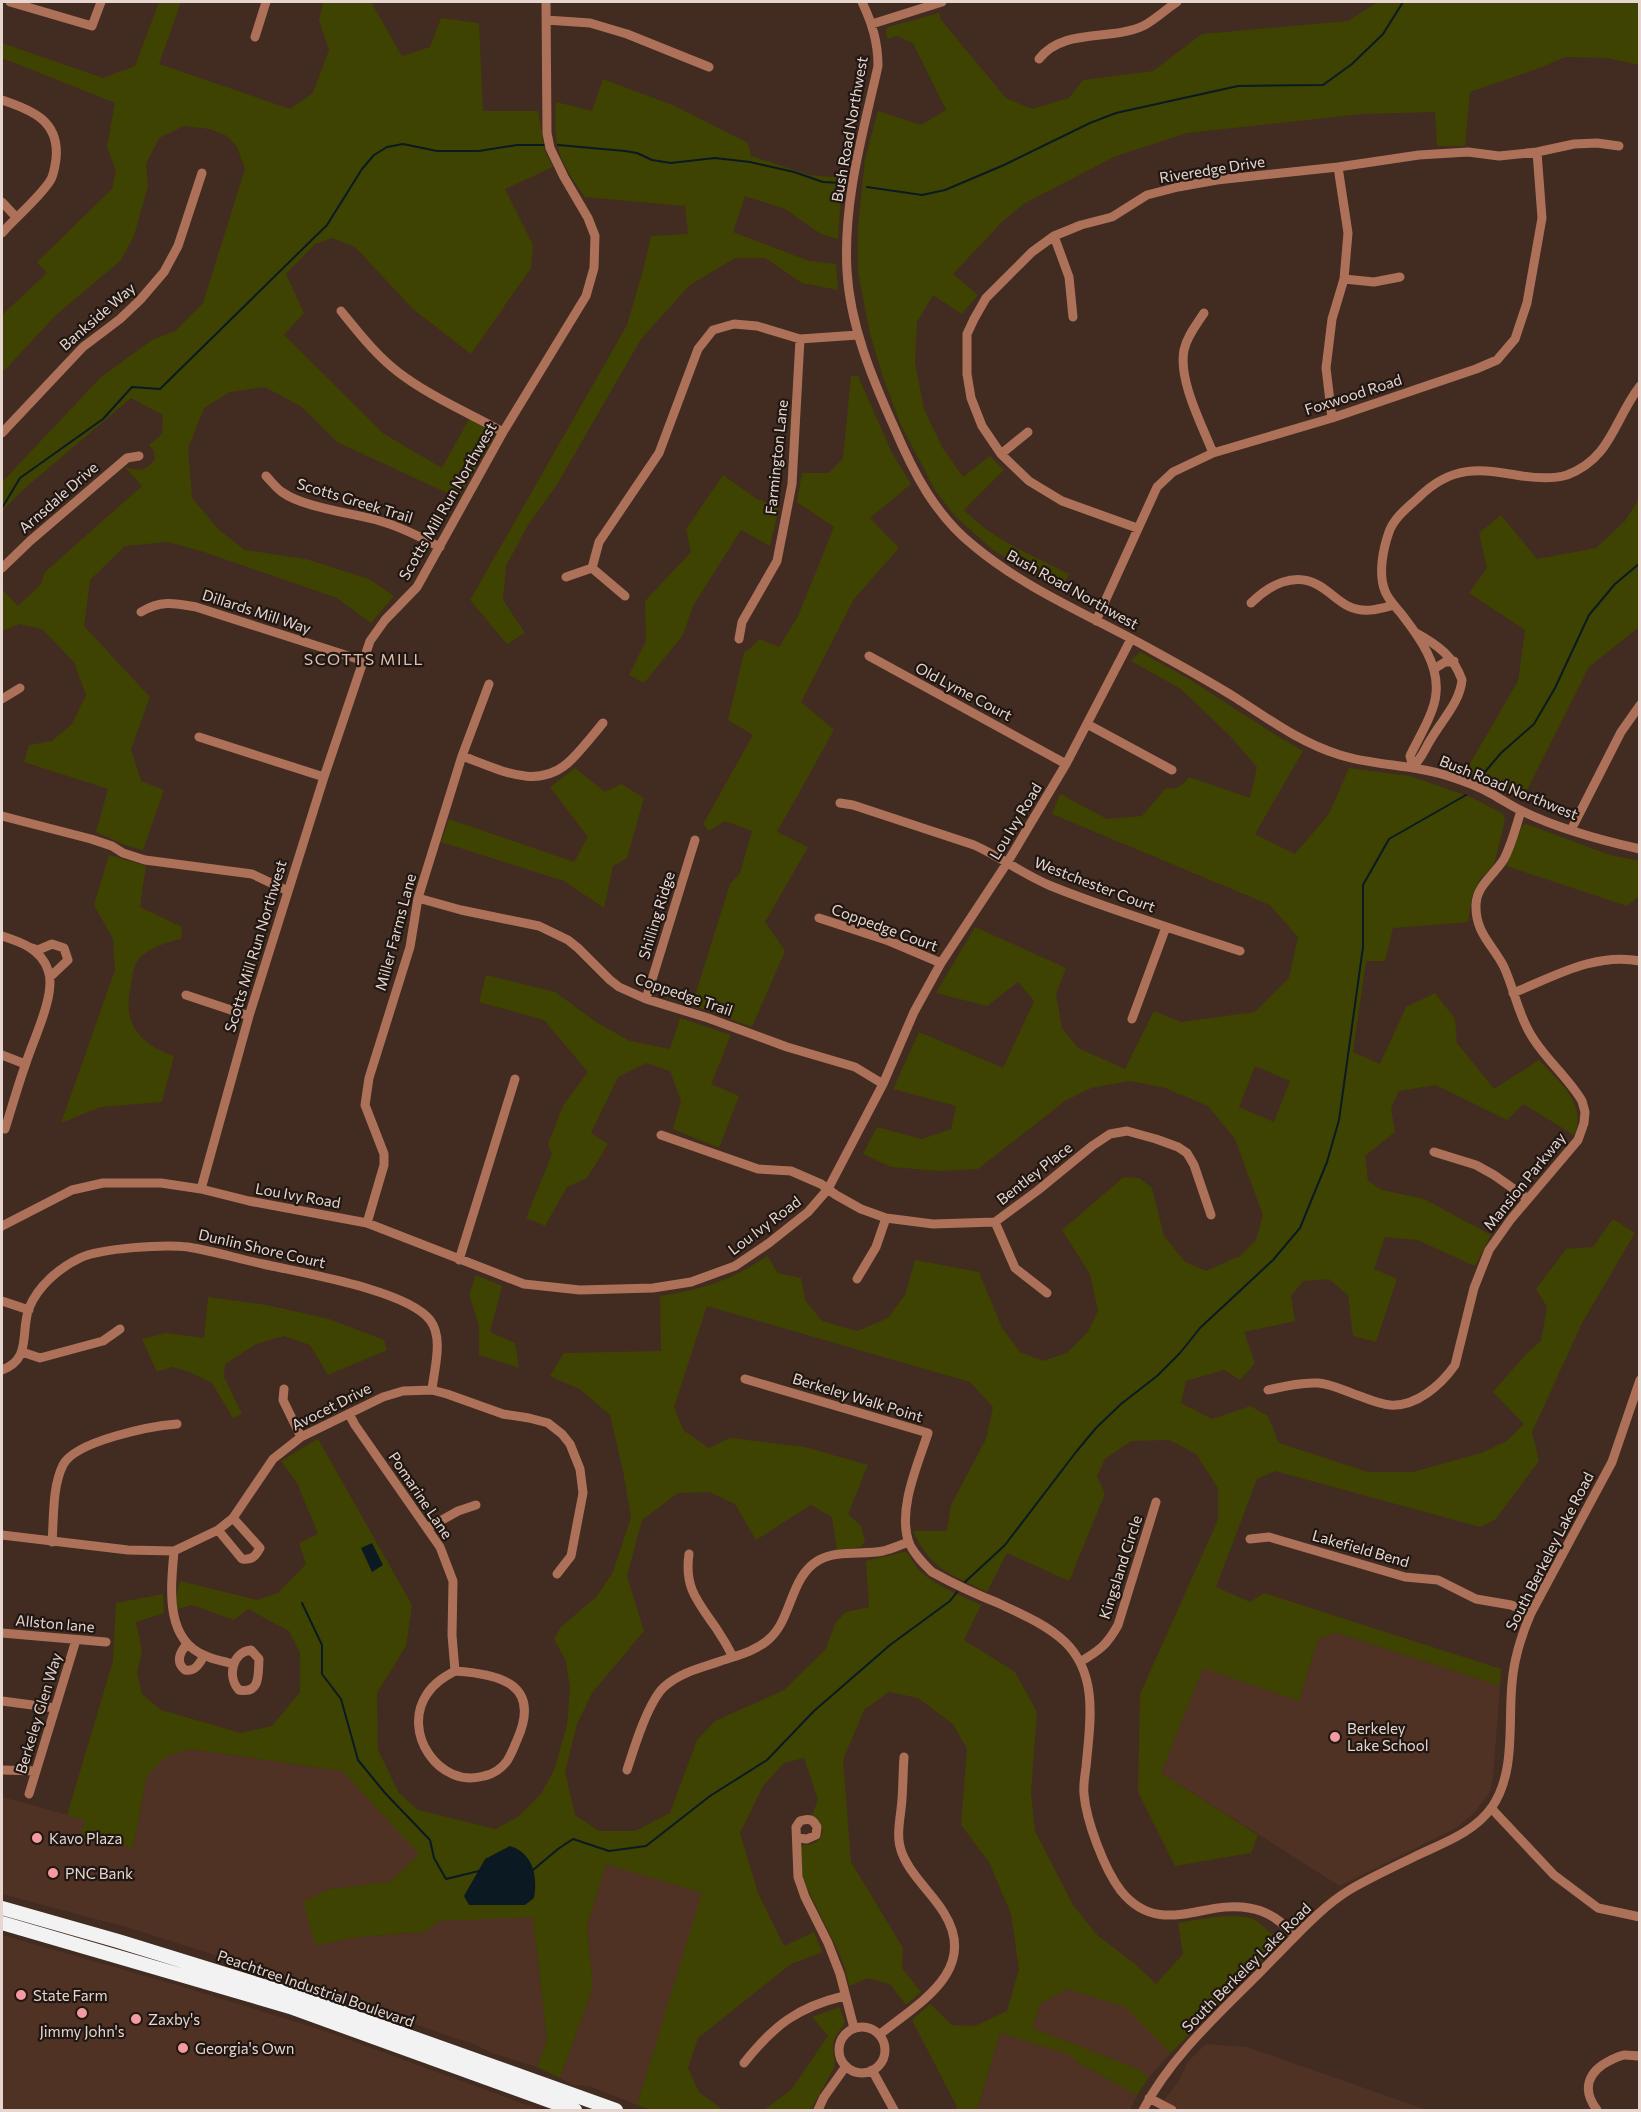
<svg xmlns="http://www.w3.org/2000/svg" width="1641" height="2112" font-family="Commissioner,sans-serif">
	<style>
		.built { fill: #503224 }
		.green { fill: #3f4301; fill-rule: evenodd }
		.water { fill: #0b1a22 }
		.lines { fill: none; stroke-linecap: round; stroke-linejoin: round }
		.stream { stroke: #0b1a22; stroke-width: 2 }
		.minor { stroke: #ad7159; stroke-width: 9 }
		.highway { stroke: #f2f2f2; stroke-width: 14 }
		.poi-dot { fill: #f49aa2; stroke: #211712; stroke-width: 2 }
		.labels { text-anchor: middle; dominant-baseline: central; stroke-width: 4.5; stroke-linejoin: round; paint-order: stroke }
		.street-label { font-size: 15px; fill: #e6d6cf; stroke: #211712 }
		.poi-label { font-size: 15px; fill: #e6d6cf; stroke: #211712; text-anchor: start }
		.neighbourhood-label { font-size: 16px; letter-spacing: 1.5px; fill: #dec0b2; stroke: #211712 }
	</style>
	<rect width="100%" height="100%" fill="#422b20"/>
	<path class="built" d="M1337,1633L1500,1686L1493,1777L1490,1792L1475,1812L1456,1828L1340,1886L1161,1773L1203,1667L1299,1701L1318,1639Z
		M190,1749L342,1771L420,1854L390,1882L330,1889L315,1944L359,1937L424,1932L440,1921L533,1916L547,2040L537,2067L492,2053L467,2041L456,2039L312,1986L133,1929L2,1894V1797L86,1820L81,1835L133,1848L147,1776L167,1756Z
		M606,1863L703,1893L637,2105L589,2086L573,2085L560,2078L593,1987L587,1927Z
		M2,1935L180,1986L325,2031L541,2110H2Z
		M1067,1989L1126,2007L1171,2053L1149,2077L1138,2069L1033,2028L1040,2004Z
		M1000,2033L1069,2054L1080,2064L1137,2095L1130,2110H977Z
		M1206,2044L1247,2047L1427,2110H1157L1180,2079L1187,2063Z"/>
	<path class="green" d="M159,2H181L159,64L290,109L313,93L329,50L319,20L323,2H371L402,56L430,47L441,18L479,23L483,111H538L545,151L553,167L505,189L533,245L531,268L471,354L413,309L355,247L332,238L315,244L286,274L304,313L284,335L384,434L442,468L469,419C479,424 490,428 493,439L458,498L337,442L302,407L265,387L230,392L204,408L188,448L192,498L219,530L245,550L306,559L369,579L394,596L371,623L337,598L198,550L167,542L125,546L90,580L84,626L150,697L131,749L141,781L164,790L143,850L125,845L96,832L108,789L24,762L29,745L52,741L72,724L86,695L74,662L42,629L19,624L2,631V589L18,606L41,584L45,572L142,486L125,467C139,471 145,472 155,459L154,451L149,445L162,434L163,415L131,398L25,488L2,511V482L101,377L152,340L175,331L203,303L245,169L237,147L227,136L210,129L184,126L159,138L146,164L148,186L134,236L120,261L55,316L2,373V315L47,273L37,262L112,189L116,171L107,147L115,103L2,58V43L103,78L135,66Z
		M1378,2H1639V65L1607,58L1565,57L1537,69L1470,92L1465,146H1437L1435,112L1362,114L1187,133L1116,156L1025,203L1003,221L953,274L978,295L962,314L933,295L917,322L915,363L924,409L942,447L963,477L990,456L1004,470L964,510C992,539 1033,556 1069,574L1060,590L993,550L956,517L936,492L901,425L883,377L870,334L858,271V226L865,159L878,111L921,125L946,110L913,43L897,36L887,39L886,30L888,27L939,13L941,20L1006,98L1032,109L1069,98L1083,80L1153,71L1202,34L1348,21Z
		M603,79L675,106L748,143L751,156L809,175L842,178L838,239L821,234L785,209L745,196L733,232L809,261L836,264L838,290L802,283L765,258H735L690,285L641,339L558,483L527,527L506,566L503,600L525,633L507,644L470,600L627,325L644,267L651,236L688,234L685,206L585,197C559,160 553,148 556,102L592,111Z
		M851,376H858L892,453L911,484L870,518L899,548L854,599L801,702L834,730L777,832L808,847L765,922L785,951L752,1027L692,1005L730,884L740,873L752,831L725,821L709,831L703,824L753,735L728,720L744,653L753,646L759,639L779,647L798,616L834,527L797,502L802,473H829L843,458Z
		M723,475L757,499L779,508L770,546L741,530L693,606L683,635L644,683L629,675L646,641L645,601L691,552L686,529Z
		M1639,499V627L1589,667L1523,798L1465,772L1518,681L1525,630L1469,593L1487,568L1479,533L1501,515L1537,559L1596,548L1625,521Z
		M1140,652L1189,679L1274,734L1303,751L1255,834L1295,854L1329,814L1349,768L1410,776L1473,798L1503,814L1505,820L1494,865L1480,879L1472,896L1468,922L1393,928L1385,961H1366L1353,1052L1380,1064L1406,1007L1435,993L1455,1019L1457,1043L1494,1089L1539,1060C1558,1081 1588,1103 1574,1135L1523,1104L1507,1120L1436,1085L1399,1091L1391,1108L1395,1132L1365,1156L1368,1181L1382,1190L1424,1199L1491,1235L1475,1266L1417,1240L1385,1237L1374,1269L1397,1279L1376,1342L1353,1336L1348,1295L1329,1279L1303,1281L1291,1296L1295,1321L1244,1332L1255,1363L1240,1380L1224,1370L1186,1381L1181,1403L1212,1419L1250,1406L1268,1416L1279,1443L1368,1472H1413L1481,1453L1507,1441L1524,1424L1493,1392L1526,1354L1541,1341L1547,1307L1536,1289L1566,1249L1593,1247L1613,1219L1635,1233L1582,1323L1532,1432L1539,1461L1495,1520L1480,1527L1275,1471L1257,1479L1216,1587L1250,1602L1264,1593L1501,1669L1500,1686L1337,1633L1318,1639L1299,1701L1203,1668L1161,1773L1258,1835L1251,1853L1175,1866L1138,1792L1140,1694L1218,1520V1488L1196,1454L1169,1440L1131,1441L1105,1459L1097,1476L1105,1494L1069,1581L1007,1553L987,1592C951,1574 931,1570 913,1531H947L951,1505L986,1439L993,1407L970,1382L707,1306L674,1407L683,1430L709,1448L730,1438L805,1447L868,1465L848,1514L861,1526L865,1541L861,1547L837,1550L832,1517L811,1505L756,1540L735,1504L709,1492L678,1493L642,1520L627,1576L644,1631L592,1693L577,1724L565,1772L575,1815L599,1831H635L670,1813L697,1740L715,1721L784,1690L825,1650L836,1622L846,1612L869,1607L866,1561L904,1552L908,1553C920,1582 955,1592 981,1605L964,1640L1015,1672L1037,1712L1031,1792L1035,1831L1073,1905L1097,1935L1135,1964L1156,1984L1183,1954L1178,1923C1199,1920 1235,1911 1255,1920C1259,1922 1263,1926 1266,1929C1272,1934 1275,1937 1277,1944L1171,2053L1125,2007L1067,1989L1040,2004L1033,2028L1138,2069L1149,2077L1137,2095L1080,2064L1068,2054L1000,2033L977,2110H956L957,2107L912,2020L930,2004L952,2025L975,2026L1007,2011L1019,1969L1011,1914L989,1862L961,1825L967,1749L953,1724L918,1698L889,1692L864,1710L843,1760L851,1862L903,1948L902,1968L921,1992L906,2005L890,1984L868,1978L849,1986L845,1968L838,1951L803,1880L800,1847L803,1845C824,1846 830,1826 812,1815L818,1800L804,1758L784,1763L763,1786L740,1833L758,1893L784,1946L814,1932L822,1952L791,1964L698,2038L688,2068L699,2092L723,2110H652L637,2105L702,1893L606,1864L587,1927L593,1987L560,2078L537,2067L547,2040L533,1917L440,1921L424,1932L359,1937L315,1945L303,1902L330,1889L390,1882L419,1854L342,1771L190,1749L167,1756L147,1776L133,1848L81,1835L85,1820L67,1815L113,1661L116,1603L163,1594L164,1613L136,1622L142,1651L137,1674L142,1694L161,1710L241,1733L272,1726L300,1692V1653L289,1631L248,1609L234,1620L192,1605L177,1609L176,1598L180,1581L257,1600L278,1593L306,1564L299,1543L318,1534L297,1483L281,1461L318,1439L412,1605L406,1646L377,1693L378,1750L399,1793L418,1810L495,1829L518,1817L541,1794L555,1768L567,1725L570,1689L566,1661L554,1639L561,1627L597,1596L613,1572L631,1517L623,1471L610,1415L581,1390L550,1376L564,1353L661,1351L660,1296C698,1291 735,1279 767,1256L778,1273L801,1278L805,1300L822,1321L857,1331L888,1318L905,1295L915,1260L979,1272L1002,1328L1020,1352L1043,1361L1067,1353L1088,1332L1098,1311L1090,1274L1062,1230L1124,1177L1139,1178L1152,1188L1164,1236L1185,1262L1206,1271L1240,1256L1256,1240L1263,1215L1235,1139L1208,1106L1165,1088L1130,1081L1091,1088L1065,1101L978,1169L939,1171L891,1167L863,1154L877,1127L922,1139L951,1129L956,1106L893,1089L919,1032L1003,1068L1034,1001L1018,982L987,1006L936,993L975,927L1066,968L1056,994L1062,1028L1078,1048L1125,1069L1154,1011L1181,1022L1255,1012L1289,978L1298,937L1270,905L1052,814L1060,794L1107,819L1142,816L1166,788C1178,790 1182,786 1189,777L1250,798L1257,767L1229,735L1181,689L1131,661ZM1255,1066L1290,1081L1274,1122L1239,1107Z
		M575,768L605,792L621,784L644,798L627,858L613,866L604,908L564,881L441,842L449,819L574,862L588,837L550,787Z
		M1526,824L1610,855L1639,861V896L1627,906L1506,866L1522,826Z
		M109,855L146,866L140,907L182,927L181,939C165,943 146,948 136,963C133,968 132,979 131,986C122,1023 139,1044 174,1056L162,1102L100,1107L61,1123L115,970L113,939L94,905Z
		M486,975L555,992L596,1022L630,1041L670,1049L680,1018L731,1035L711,1084L739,1096L719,1148L673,1129L681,1101L670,1071L646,1063L618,1077L591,1133L608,1144L587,1178L567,1187L545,1226L526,1218L552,1154L548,1144L564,1104L588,1072L544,1020L479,1002Z
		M476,1275L502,1286L490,1332L515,1343L519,1368L479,1355V1325L469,1295Z
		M208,1297L267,1305L329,1319L384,1340L387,1350L328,1375L310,1345L284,1336L256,1344L225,1364L224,1377L242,1414L233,1418L212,1383L190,1372L171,1367L157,1372L142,1339L166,1333L204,1338Z
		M839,2007L845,2022C841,2030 835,2035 833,2044C832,2053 836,2060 834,2068L812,2108L810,2110H764L791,2090L828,2036L812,2017Z"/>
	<path class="water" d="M372,1543L383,1565L372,1572L361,1548Z
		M510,1846C533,1853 538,1876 534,1898L525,1905H469L464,1896L485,1859Z"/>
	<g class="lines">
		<path class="stream" d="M558,145L625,151L637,153L652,160L671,163L715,158L750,162L794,172L823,182L842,183
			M867,187L922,195L945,190L1004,165L1090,123L1116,113L1238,86L1323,85L1352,64L1383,34L1403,2
			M2,508L20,478L103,419L132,387L160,389L327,225L362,169L374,155L387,147L403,144L437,151H479L517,145H544
			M1484,773L1501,753L1534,724L1555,688L1589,615L1615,584L1640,563
			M965,1582L1005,1545L1076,1452L1096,1428L1121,1404L1157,1376L1180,1353L1200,1328L1273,1260L1300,1228L1327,1162L1339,1120L1363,947V885L1389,839L1466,795
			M302,1603L322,1645V1674L341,1699L358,1760L385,1793L430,1840L434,1858L446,1879L479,1871
			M533,1870L558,1849L573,1839L609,1851L646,1846L710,1796L767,1760L814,1711L890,1645L950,1601L957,1592"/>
		<path class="minor" d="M10,2L92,26L101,2
			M862,2C872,23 878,42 878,66C863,133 843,201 847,271C850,325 872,378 894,427C913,472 935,515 974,546C1028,591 1094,617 1154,651C1181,666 1209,681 1236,698C1270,720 1301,743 1340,755C1375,766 1411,764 1445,775C1461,780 1478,786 1492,794C1501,799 1510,805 1520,810C1556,828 1600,840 1640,849
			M546,20L590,23L627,34L709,67
			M872,24L942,2
			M255,37L266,2
			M1039,59C1062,28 1110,41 1143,26C1155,20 1166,9 1177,2
			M2,100C32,110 60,121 56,159C55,166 54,175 50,181C39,198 15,218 2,233
			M2,202L16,217
			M1054,236L1069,277L1073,317
			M1344,279L1374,282L1400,277
			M341,311C359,333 376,355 398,372C429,396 469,413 503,432
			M1204,313C1197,324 1187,336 1184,350C1178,380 1202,425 1213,453
			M1332,418L1326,368L1332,319L1344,279L1348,233L1338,167
			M2,433L83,347L120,319L140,300L164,272L178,246L202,173
			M1001,454L1028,432
			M266,476C271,481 276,488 282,492C304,508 353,513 380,521C402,527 420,537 440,547
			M1137,528L1062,501L1029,481L1001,454L982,426L971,398L967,374V334L974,319L986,298L1032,252L1054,236L1081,225L1112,217L1147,195L1178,187L1217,180L1338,167L1419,155L1468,152L1499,156L1537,152L1574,144L1597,143L1619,146
			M2,568L30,541L127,458L139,456
			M566,577L592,568
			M625,596L592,568L599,542L659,453L698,349L713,330L734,324L757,326L800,339L858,335
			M1251,603C1268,586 1294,571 1318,585C1329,591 1338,601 1348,606C1364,614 1379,609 1394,605
			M141,612C161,600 174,603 196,607L364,661
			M1096,621L1157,487L1173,472L1213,453L1332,418L1476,369L1497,360L1515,339L1527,303L1542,218L1537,152
			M739,639L742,622L777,561L792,484L800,339
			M869,656L1066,764
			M1434,669L1445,662L1454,661
			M2,699L20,688
			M1087,724L1172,770
			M199,737L324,777
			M462,756C499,769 539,793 572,759C583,748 593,735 603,723
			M1413,767L1410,756C1418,739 1435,712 1436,693C1439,665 1420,638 1403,616C1397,608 1388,600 1385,591C1378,574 1383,549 1389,532C1394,518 1407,508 1418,498C1451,465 1479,468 1522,476C1536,478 1554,479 1567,475C1612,458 1614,419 1640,386
			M1413,767C1423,756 1424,750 1431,739C1442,720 1460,702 1462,680C1454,657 1438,645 1416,633
			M840,803L853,805L974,845C1001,857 1024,875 1051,886C1113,911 1177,930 1240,951
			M2,816L91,839L112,846L123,853L145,860L252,874L288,891
			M1571,830L1621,732L1640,705
			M418,898L461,910L539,926L568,940L578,948L610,980L619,987L646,999L708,1018L787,1047L855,1067L883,1084
			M819,918L889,941L941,963
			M2,936C21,942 41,949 48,970C57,993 33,1040 26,1063C18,1085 12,1107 5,1129
			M32,948L38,950L52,944L64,948L68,960L50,977
			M1513,993C1553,977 1595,952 1640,961
			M186,995L249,1016
			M646,999L695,840
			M1132,1019L1166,927
			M2,1055L25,1064
			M661,1135L758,1169L791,1171L821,1184L836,1195L861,1209L886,1218L933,1224L995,1222L1037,1191L1092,1146L1110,1134L1127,1131L1156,1139L1178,1147L1187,1153L1194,1165L1211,1215
			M1434,1152L1476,1165L1494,1175L1528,1199
			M201,1189L249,1016L324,777L370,641L385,620L417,587L503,432L586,296L594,268L595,236L588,218L564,177L550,148L547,133L546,2
			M995,1222L1015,1268L1047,1293
			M367,1223L384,1165V1154L365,1105L369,1078L410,947L418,898L462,756L489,684
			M2,1226L72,1190L103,1183H161L201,1189L249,1201L367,1223L524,1284L580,1290L653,1288L691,1282L735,1266L769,1243L808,1212L828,1189L883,1084L914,1012L941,963L1007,863L1066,764L1131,639
			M459,1260L515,1079
			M857,1279L876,1247L886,1218
			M2,1301L29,1310
			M22,1352L40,1358L103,1341L120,1329
			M2,1370C32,1359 20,1333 29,1308C38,1286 59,1268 80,1258C101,1248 165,1244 188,1247C213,1251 239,1259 263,1264C302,1273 407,1290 430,1320C444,1338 434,1369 432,1390
			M745,1379L928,1433C918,1464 897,1510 909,1543C914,1554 923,1563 932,1572C954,1584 975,1594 998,1603C1021,1614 1046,1624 1065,1642C1099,1675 1090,1723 1086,1767C1085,1775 1083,1785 1084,1794C1086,1820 1104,1869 1121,1891C1160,1939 1204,1899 1249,1908C1269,1911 1282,1922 1295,1936
			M284,1389L283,1400L301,1437
			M1268,1390C1284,1386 1301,1382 1318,1383C1331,1384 1343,1390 1354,1394C1366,1398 1378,1404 1390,1405C1416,1407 1441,1385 1455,1365L1474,1288L1489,1250L1511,1219L1578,1140L1584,1123L1585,1112L1582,1101C1568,1077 1545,1059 1531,1035C1518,1014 1514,989 1504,967C1493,945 1475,933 1476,905C1476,886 1495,874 1504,859C1512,844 1516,826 1521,811
			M349,1414L355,1425L440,1547L453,1581L452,1635L455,1671
			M428,1528L458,1511L476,1505
			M218,1530L242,1559C252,1560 255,1557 260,1548L233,1518
			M2,1535L128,1550L174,1551L218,1530L233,1518L273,1459L301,1437L383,1397L403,1391L432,1390L447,1394L503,1414L529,1418L548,1423L562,1434L570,1444L580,1469L583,1493L571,1556L557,1574
			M1250,1539L1269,1537L1405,1577L1438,1580L1476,1599L1511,1605L1531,1613
			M52,1542C54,1518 52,1487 63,1465C75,1441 151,1426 177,1424
			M174,1551C171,1587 164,1640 206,1656C214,1660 224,1661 233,1664
			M689,1554C684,1588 698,1602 716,1628C722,1637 728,1647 733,1657
			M2,1633L106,1642
			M187,1644C180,1652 175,1662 185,1670C195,1672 199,1664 204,1656
			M251,1650L259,1659C258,1674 261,1694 239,1690C227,1677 232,1652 251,1650Z
			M1080,1662C1100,1650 1107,1645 1118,1625L1156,1502
			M455,1671C500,1674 542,1684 517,1740C514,1747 511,1755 507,1761C502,1768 493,1774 484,1776C439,1789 401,1732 427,1694C434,1683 444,1677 455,1671Z
			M2,1701L55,1708
			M2,1770L36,1771
			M627,1770C634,1748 648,1702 664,1687C679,1673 700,1668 718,1662C735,1656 754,1652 768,1640C793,1619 789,1577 819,1560C837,1550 863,1555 883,1551C891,1549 900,1545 909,1542
			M29,1794L76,1640
			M1491,1808L1554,1875L1598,1908L1640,1917
			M797,1838L807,1839L816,1835L817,1827C813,1819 809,1818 800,1821L796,1827L798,1877L805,1897L828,1943L840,1974L854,2028
			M839 2050a23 23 0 1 1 46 0a23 23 0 1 1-46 0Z
			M879,2035C917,2004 980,1971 944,1913C932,1893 911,1876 902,1853C895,1836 901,1817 902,1799C903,1785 903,1771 904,1757
			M744,2063C774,2025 798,2007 844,1996
			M872,2070L894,2110
			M1149,2098L1172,2110
			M818,2110L824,2097L846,2066
			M1143,2110C1174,2051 1227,2007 1273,1959C1297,1935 1321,1907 1351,1889C1370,1878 1391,1868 1412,1858C1440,1844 1473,1834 1492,1807C1516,1772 1508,1723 1512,1683C1514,1658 1521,1636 1531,1613L1612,1462L1640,1380
			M1597,2110C1581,2089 1588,2071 1611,2060C1616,2058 1620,2055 1625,2055C1630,2055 1635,2056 1640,2056"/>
		<path class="highway" d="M2,1908L118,1941L293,1995L616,2110
			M2,1923L290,2007L575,2110"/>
	</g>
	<g class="poi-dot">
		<circle cx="1335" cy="1737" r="6"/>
		<circle cx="37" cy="1838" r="6"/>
		<circle cx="53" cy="1873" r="6"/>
		<circle cx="21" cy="1995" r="6"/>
		<circle cx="82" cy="2013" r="6"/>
		<circle cx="136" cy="2019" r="6"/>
		<circle cx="183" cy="2048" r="6"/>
	</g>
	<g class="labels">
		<g class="street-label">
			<text transform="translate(849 129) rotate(-80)">Bush Road Northwest</text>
			<text transform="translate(1212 169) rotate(-9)">Riveredge Drive</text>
			<text transform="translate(97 316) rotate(-41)">Bankside Way</text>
			<text transform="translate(1353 394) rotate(-18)">Foxwood Road</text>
			<text transform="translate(776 457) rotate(-84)">Farmington Lane</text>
			<text transform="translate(58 497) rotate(-41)">Arnsdale Drive</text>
			<text transform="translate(355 500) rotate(17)">Scotts Greek Trail</text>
			<text transform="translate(447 501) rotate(-60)">Scotts Mill Run Northwest</text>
			<text transform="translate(1073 589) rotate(29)">Bush Road Northwest</text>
			<text transform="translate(257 611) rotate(18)">Dillards Mill Way</text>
			<text transform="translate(964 691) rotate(28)">Old Lyme Court</text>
			<text transform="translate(1509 787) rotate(22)">Bush Road Northwest</text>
			<text transform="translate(1015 821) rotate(-59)">Lou Ivy Road</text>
			<text transform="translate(1095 884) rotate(21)">Westchester Court</text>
			<text transform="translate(656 915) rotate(-73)">Shilling Ridge</text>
			<text transform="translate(885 927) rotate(20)">Coppedge Court</text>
			<text transform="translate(395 932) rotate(-75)">Miller Farms Lane</text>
			<text transform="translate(255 946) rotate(-73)">Scotts Mill Run Northwest</text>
			<text transform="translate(684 994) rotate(19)">Coppedge Trail</text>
			<text transform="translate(1034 1173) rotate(-38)">Bentley Place</text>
			<text transform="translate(1524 1181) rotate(-51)">Mansion Parkway</text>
			<text transform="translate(298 1195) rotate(10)">Lou Ivy Road</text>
			<text transform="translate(764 1225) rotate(-37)">Lou Ivy Road</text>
			<text transform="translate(262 1248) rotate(13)">Dunlin Shore Court</text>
			<text transform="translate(858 1397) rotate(17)">Berkeley Walk Point</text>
			<text transform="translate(331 1406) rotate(-27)">Avocet Drive</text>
			<text transform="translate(421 1495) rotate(56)">Pomarine Lane</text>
			<text transform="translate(1361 1548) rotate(16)">Lakefield Bend</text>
			<text transform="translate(1549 1551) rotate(-63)">South Berkeley Lake Road</text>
			<text transform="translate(1120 1567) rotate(-72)">Kingsland Circle</text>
			<text transform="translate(55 1623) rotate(5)">Allston lane</text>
			<text transform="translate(38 1713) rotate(-73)">Berkeley Glen Way</text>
			<text transform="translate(1246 1967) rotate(-45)">South Berkeley Lake Road</text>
			<text transform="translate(316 1988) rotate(19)">Peachtree Industrial Boulevard</text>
		</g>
		<g class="poi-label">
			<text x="1347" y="1728">Berkeley<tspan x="1347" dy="17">Lake School</tspan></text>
			<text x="49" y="1838">Kavo Plaza</text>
			<text x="65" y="1873">PNC Bank</text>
			<text x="33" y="1995">State Farm</text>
			<text x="148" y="2019">Zaxby's</text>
			<text x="82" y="2031" text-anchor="middle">Jimmy John's</text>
			<text x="195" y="2048">Georgia's Own</text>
		</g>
		<g class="neighbourhood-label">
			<text x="364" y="658">SCOTTS MILL</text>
		</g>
	</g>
	<rect width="1641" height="2112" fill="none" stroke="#e6d6cf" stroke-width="6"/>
</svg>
